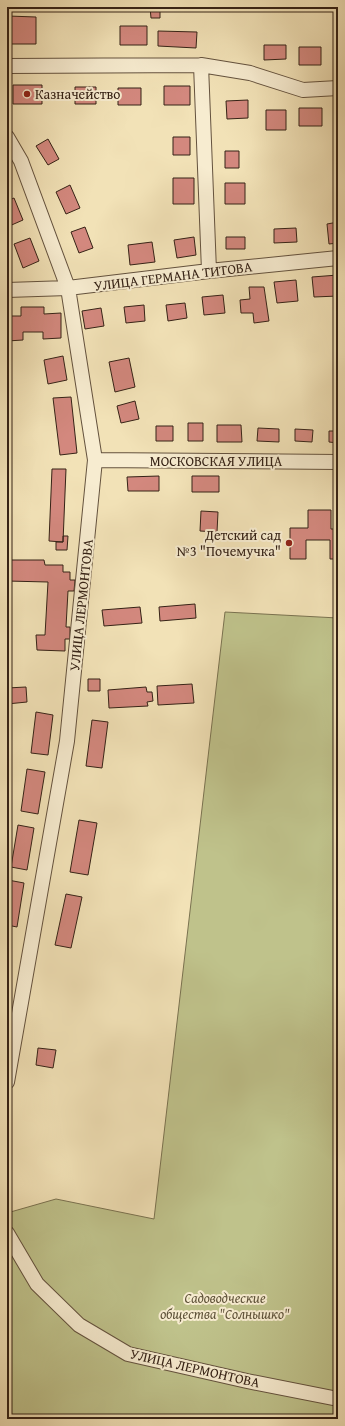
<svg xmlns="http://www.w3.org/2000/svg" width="345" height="1426" font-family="'Gentium Book Plus',serif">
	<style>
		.green { fill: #bfc28b; stroke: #7a7250 }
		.building { fill: #d3887e; stroke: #352216 }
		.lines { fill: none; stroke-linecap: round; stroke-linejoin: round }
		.minor-casing { stroke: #64523e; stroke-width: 16 }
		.minor { stroke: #f7ecd0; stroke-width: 14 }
		.poi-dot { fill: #8f2418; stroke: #f7ecd0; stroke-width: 1.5 }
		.labels { text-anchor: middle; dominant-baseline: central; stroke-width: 4; stroke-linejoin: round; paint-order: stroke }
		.poi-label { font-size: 14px; fill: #352216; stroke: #f7ecd0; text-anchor: start }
		.street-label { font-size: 14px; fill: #352216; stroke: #f7ecd0 }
		.park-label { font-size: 14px; font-style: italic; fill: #5e5239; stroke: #f7ecd0 }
	</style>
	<rect width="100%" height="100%" fill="#f2e2b7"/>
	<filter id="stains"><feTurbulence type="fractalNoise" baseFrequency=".005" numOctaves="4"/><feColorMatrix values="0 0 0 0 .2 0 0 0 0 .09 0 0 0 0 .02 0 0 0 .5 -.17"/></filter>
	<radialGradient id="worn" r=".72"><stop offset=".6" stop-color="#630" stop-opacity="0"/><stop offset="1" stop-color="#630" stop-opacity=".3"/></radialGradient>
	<path class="green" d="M225,612L338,618V1419H7V1213L56,1199L154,1219Z"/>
	<path class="building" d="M150,7H160V18H151Z
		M8,16L36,17V44H7Z
		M120,26H147V45H120Z
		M158,31L197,32L196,48L158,46Z
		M264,45H286V59L264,60Z
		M299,47H321V65H299Z
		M335,49H338V65H336Z
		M13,85H42V104H13Z
		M164,86H190V105H164Z
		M75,87H96V104H75Z
		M118,88H141V105H118Z
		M248,100V118L227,119L226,101Z
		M299,108H322V126H299Z
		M266,110H286V130H266Z
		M173,137H190V155H173Z
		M48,139L59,159L48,165L36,146Z
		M225,151H239V168H225Z
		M173,178H194V204H173Z
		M225,183H245V204H225Z
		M70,185L80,208L66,214L56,192Z
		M14,198L23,220L7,227V201Z
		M338,222V243L329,244L327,224Z
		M85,227L93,248L79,253L71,232Z
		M296,228L297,242L274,243V229Z
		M194,237L196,255L177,258L174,240Z
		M226,237H245V249H226Z
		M30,238L39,261L23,268L14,244Z
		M152,242L155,262L130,265L128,245Z
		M338,275V296L314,297L312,277Z
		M296,280L298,301L277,303L274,282Z
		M249,287H264L269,321L254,323L253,313H241L240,300L250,299Z
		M223,295L225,313L204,315L202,297Z
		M185,303L187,318L168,321L166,305Z
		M144,305L145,321L126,323L124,307Z
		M21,307H44V314L61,313V338L43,339V332H23V340L7,341V316H21Z
		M101,308L104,326L85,329L82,311Z
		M63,356L67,380L48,384L44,360Z
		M129,358L135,387L115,392L109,362Z
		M71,397L77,453L60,455L53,398Z
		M135,401L139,419L121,423L117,406Z
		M188,423H203V441H188Z
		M217,425H241L242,442H217Z
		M156,426H173V441H156Z
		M258,428L279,429V442L257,441Z
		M295,429L313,430L312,442L295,441Z
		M329,431H338V443L329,442Z
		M52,469H66L63,542L49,541Z
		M159,476V491H128L127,477Z
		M192,476H219V492H192Z
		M308,510H331V529H338V559H330V540H306V559H290V528H308Z
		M201,511L218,512L217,532L200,531Z
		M63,536H68L67,550H56V542H63Z
		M7,560H44L45,565H63V572H70V580H75L74,591H68L66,627H70V639H65V651L37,650L36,635H45L48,582L7,581Z
		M195,604L196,618L160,621L159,607Z
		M140,607L142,623L104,626L102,610Z
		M88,679H100V691H88Z
		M192,684L194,703L158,705L157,686Z
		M26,687L27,702L7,704V688Z
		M146,687L147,692H152L153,701L147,702L148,706L109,708L108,690Z
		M36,712L53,715L48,755L31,753Z
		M92,720L108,722L102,768L86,766Z
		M27,769L45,772L38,814L21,811Z
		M79,820L97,823L88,875L70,872Z
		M18,825L34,828L27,870L11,867Z
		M8,880L24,883L17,927L7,925Z
		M66,894L82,897L71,948L55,945Z
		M38,1048L56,1050L53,1068L36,1065Z"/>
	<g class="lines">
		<defs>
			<path id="minor" d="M201,65L209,271
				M7,66L201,65L250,73L303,90L338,88
				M7,137L21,161L68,288L95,460L67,741L7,1082
				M7,290L68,288L209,271L338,258
				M95,460L338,462
				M7,1233L37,1284L79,1325L128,1354L247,1381L338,1399"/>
		</defs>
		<use href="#minor" class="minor-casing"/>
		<use href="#minor" class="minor"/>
	</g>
	<g class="poi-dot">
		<circle cx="27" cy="94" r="4"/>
		<circle cx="289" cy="543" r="4"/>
	</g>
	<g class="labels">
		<g class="poi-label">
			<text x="35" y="94">Казначейство</text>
			<text x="281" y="535" text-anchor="end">Детский сад<tspan x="281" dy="16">№3 "Почемучка"</tspan></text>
		</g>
		<g class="street-label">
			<text transform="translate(173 276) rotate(-7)">УЛИЦА ГЕРМАНА ТИТОВА</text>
			<text x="216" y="461">МОСКОВСКАЯ УЛИЦА</text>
			<text transform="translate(81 605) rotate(-84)">УЛИЦА ЛЕРМОНТОВА</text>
			<text transform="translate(195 1368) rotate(13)">УЛИЦА ЛЕРМОНТОВА</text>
		</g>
		<g class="park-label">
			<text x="225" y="1298">Садоводческие<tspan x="225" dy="16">общества "Солнышко"</tspan></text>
		</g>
	</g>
	<rect width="345" height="1426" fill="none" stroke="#f2e2b7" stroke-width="24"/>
	<rect x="8" y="8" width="329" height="1410" fill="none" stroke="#352216" stroke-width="2"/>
	<rect x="12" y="12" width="321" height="1402" fill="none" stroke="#352216"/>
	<rect width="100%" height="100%" filter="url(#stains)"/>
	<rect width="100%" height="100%" fill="url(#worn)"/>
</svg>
